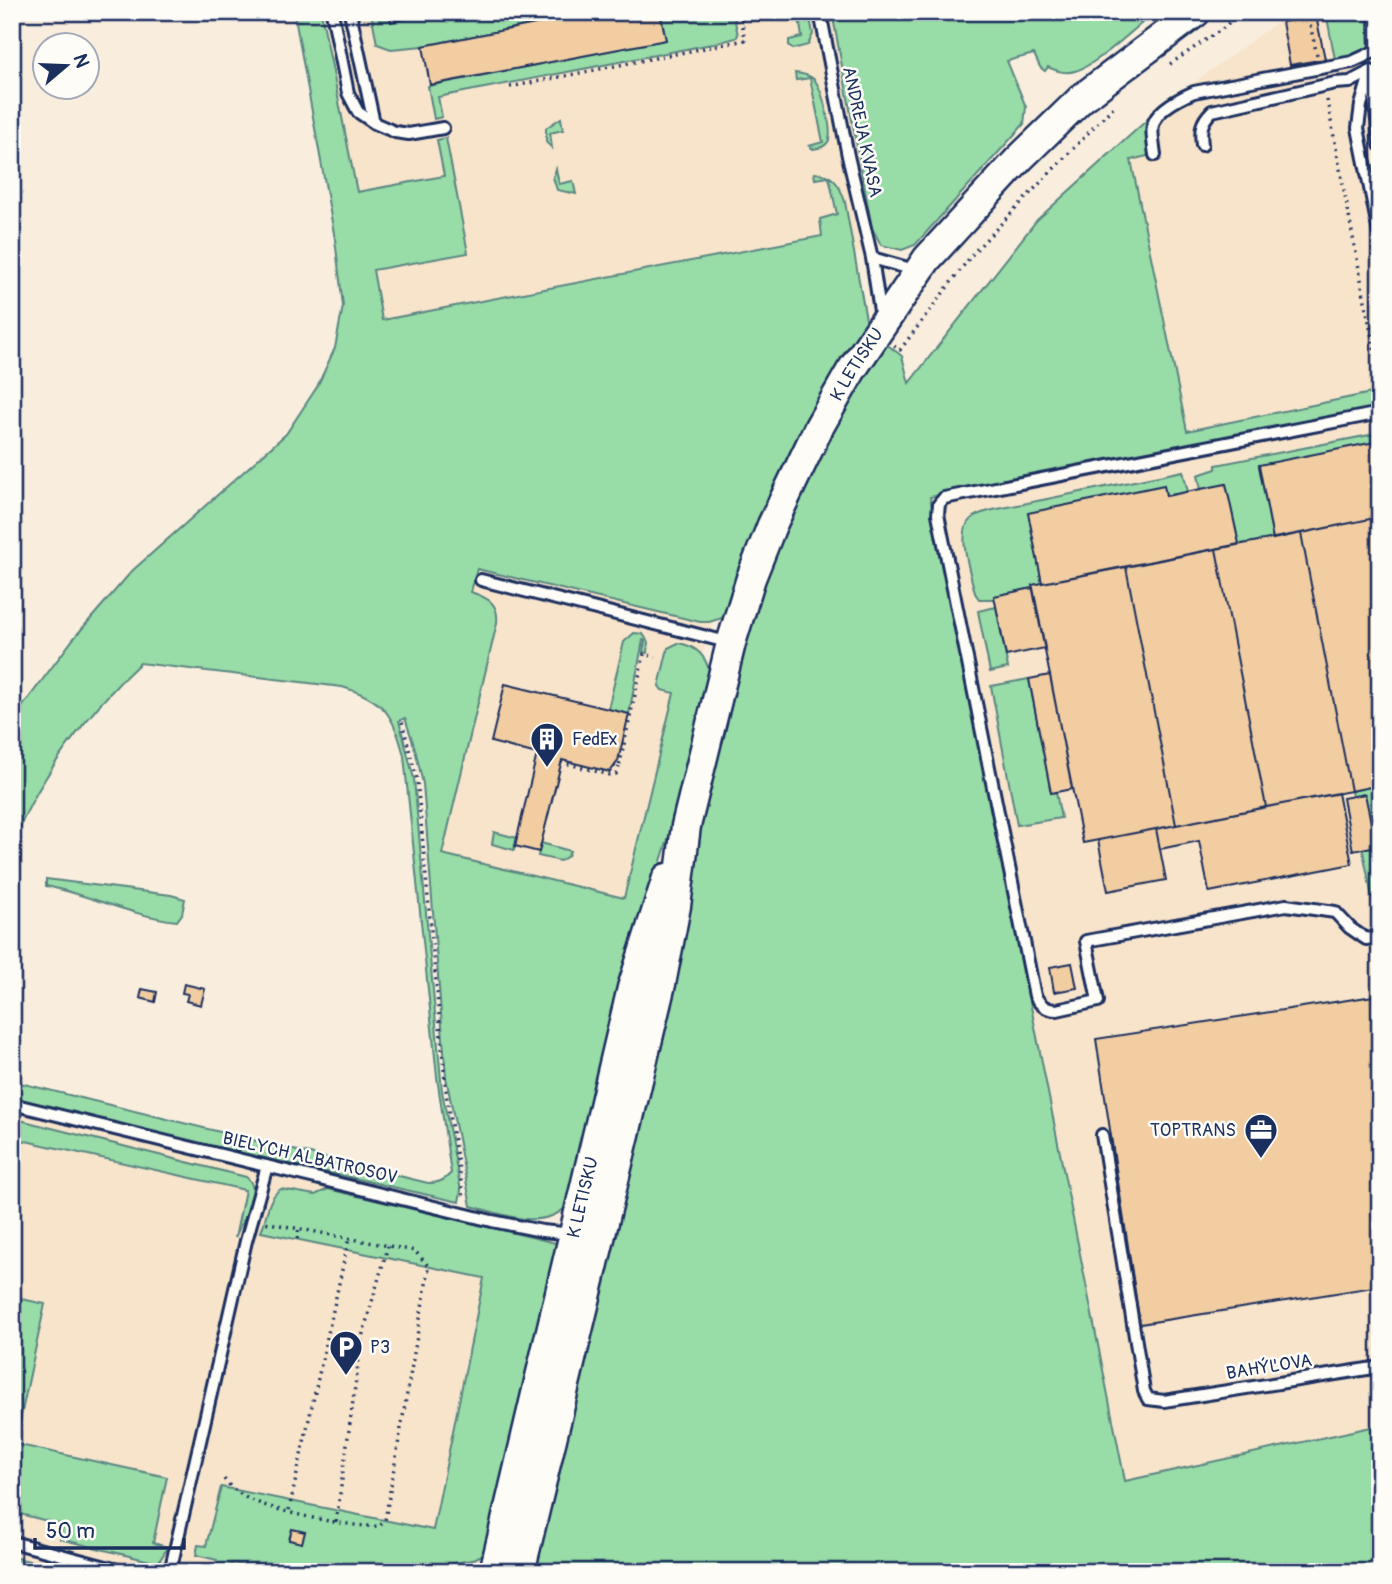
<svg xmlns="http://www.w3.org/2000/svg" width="1392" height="1584" font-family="Pangolin,sans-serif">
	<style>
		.built { fill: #f7e4cb }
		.green { fill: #98dca7; stroke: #5a8682; stroke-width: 2 }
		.building { fill: #f1cda1; stroke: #1b2f5e; stroke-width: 2 }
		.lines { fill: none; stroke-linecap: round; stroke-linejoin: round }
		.service-casing { stroke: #1b2f5e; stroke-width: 16 }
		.tertiary-casing { stroke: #1b2f5e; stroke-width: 33 }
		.path { stroke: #1b2f5e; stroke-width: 3.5; stroke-dasharray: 2 5; stroke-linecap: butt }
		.service { stroke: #fdfcf7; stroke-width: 10 }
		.tertiary { stroke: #fdfcf7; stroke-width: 28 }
		.labels { text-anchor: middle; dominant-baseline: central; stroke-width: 5; stroke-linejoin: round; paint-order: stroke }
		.street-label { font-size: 18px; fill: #1b2f5e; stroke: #fdfcf7 }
		.poi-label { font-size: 18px; fill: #1b2f5e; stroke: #fdfcf7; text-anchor: start }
	</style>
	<rect width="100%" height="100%" fill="#f9eedd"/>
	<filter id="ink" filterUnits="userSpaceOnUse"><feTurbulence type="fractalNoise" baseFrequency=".0143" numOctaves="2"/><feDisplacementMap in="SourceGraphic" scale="14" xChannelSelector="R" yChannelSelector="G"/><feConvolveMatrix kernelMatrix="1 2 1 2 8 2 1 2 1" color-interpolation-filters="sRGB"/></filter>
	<g filter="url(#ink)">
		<path class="built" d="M311,12H832L872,228L881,245L855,254L823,243L689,271L593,297L383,370Z
			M1312,12H1380V1425L1126,1481L929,497L1037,220L1175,96L1283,18Z
			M479,561L717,607L683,717L632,906L440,859L497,623L495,605L491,601L471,593Z
			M12,1104L382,1193L573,1234L494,1572H12Z"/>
		<path class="green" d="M294,12H321L357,192L444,176L437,140L446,138L468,253L373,270L382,320L822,236L820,219L837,214L829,177L815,179L814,173C833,173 840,185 845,202L867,325L726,617L709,622H700L477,569L471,592C488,598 499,603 497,623L442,854L624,898L674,693L662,690L659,686L668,648L678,643C697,646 708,658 710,677L684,789L655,880L568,1205C543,1232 502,1214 471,1206L446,1077L423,784L415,749L405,718L399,721L414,779L442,1091L461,1191L459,1202L124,1126L12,1098V1081L428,1183C438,1183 444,1181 451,1173L437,1077L404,756C394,715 384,699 342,687L140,663C92,707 32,785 12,848V724L16,715L74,638L132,571L286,434L317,387L335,348L343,306L335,239Z
			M371,12H389L391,21L439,12H596L423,46L391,49L377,44Z
			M660,12H733L738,35L736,38L717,43L438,97L442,117L434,119L428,86L665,40Z
			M798,12H809L813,34L808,45L793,49L789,46V40L802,37Z
			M832,12H1155C1136,27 1096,66 1075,71C1065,74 1057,71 1048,67L1045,71L1040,67L1034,54L1007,61L1026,107L1024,124L915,245L902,250L881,245L872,228Z
			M1326,12H1375L1376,51L1336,65Z
			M795,73C803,74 811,75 816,82C822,91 834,132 828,142C825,147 819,148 813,149L809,146L823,142L810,78L796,80Z
			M561,118L563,130L550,133L552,148L546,142V128Z
			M1147,120L1151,155L1131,160L1187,431L1376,392L1379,408L930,497L1125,1481L1380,1425V1572H539L535,1557L694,843L740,649L781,535L827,440L853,393L885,343L902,356L909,383L1037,220Z
			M556,169L559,184L573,181L576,194L557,190L553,177Z
			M1375,434L1377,442L1259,466L1273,539L1239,544L1226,485L1201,490L1198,475L1216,469V465Z
			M1183,471L1188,492L1166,496L1164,486L1029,513L1042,583L1033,585V588L995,596V599H979L975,593C971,575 955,531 972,518C978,513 986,512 993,510Z
			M996,607L1008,668L990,672L978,611Z
			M634,633L643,634L648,642L647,653L643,652L645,641L643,640L629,714L608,709L624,642Z
			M1029,679L1051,792H1056L1061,818L1017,825L991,686Z
			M1380,785V920L1376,917L1351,791Z
			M494,832L517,838L514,850L492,844Z
			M541,843L570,851L568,856L560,861L538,856Z
			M46,879L171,895L185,899L182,914L177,921C131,916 90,895 46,886Z
			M12,1118L246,1177C264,1189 241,1222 235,1238L245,1190L12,1138Z
			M281,1189L315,1195L328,1189L560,1244L484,1554L472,1560L402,1572H269L233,1563L222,1572H214L217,1560L196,1555L198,1545L206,1546L221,1487L433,1530L484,1278L261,1232C267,1218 267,1197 281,1189Z
			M12,1297L45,1304L15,1444L167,1477L153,1543L168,1547L158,1563L60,1539L63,1525L12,1512Z
			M12,1557L55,1567L53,1572H12Z"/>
		<path class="building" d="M389,12H439L391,22Z
			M596,12H660L666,40L430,85L423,46Z
			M1316,16L1325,59L1290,65L1282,22Z
			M1380,441V517L1273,539L1259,465Z
			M1226,484L1239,544L1042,583L1028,513L1164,485L1166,496Z
			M1380,517V785L1351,791L1301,533Z
			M1301,533L1351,791L1266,807L1216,549Z
			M1216,549L1266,807L1176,825L1126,567Z
			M1126,567L1176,825L1083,843L1032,585Z
			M1033,588L1045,648L1006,656L994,596Z
			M1050,675L1072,789L1051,793L1029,679Z
			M505,684L629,714L618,761L610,772L562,760L539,852L515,846L537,754L491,742Z
			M1338,793L1352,864L1209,892L1199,841L1160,849L1156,829Z
			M1365,794L1376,846L1353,851L1343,798Z
			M1156,829L1166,880L1108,891L1098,840Z
			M1072,963L1077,988L1054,992L1050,967Z
			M184,984L205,989L201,1005L186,1001L188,994L182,993Z
			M142,989L157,992L155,1002L140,998Z
			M1380,995V1286L1140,1324L1096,1039Z
			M292,1529L305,1532L302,1543L289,1540Z"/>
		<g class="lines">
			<defs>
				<path id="service" d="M332,12L348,93L358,112L374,123L395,132L409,134L443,128
					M350,12L374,123
					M820,12L848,156L872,258L881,318
					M1371,71L1361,105L1358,128L1380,238
					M1372,78L1380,145
					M1202,145C1200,129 1201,122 1212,111L1335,83L1350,82L1371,71
					M1155,155C1154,146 1151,133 1153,125C1157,109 1180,98 1194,92L1352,62L1376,51L1375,12
					M872,258L918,271
					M1380,413L944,498L939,504L938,514L1035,996C1040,1005 1046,1010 1057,1010L1098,1001L1086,941L1286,905L1335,912L1350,928L1366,939L1380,937
					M481,580L731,643
					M12,1104L492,1221L542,1231L574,1234
					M1102,1135L1144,1391L1148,1399L1164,1401L1380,1367
					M12,1542L125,1572
					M170,1572L246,1241L267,1166"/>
				<g id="tertiary">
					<path id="s1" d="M494,1572L632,988L667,878"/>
					<path id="s2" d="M520,1572L661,984L676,906L686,826L731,643L751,578L772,525L819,427L851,371L927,259L1019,159L1082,98L1196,12"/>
				</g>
			</defs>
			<use href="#service" class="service-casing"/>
			<use href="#tertiary" class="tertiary-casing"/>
			<path class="path" d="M1307,12L1317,55
				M1170,64L1225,27L1232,19L1243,12
				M510,87L745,40L740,12
				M1327,100L1380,380
				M894,346L900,350L974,252L1114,106
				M402,722L417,780L447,1101L464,1198
				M561,762L610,775L616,774L619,767
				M614,766L619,767L644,654L656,657
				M297,1239L299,1228
				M224,1479C231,1488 239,1494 249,1499C276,1512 351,1528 380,1526L385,1520L429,1267L415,1251L264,1222
				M289,1510L349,1238
				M336,1522L362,1337L388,1246"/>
			<use href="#service" class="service"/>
			<use href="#tertiary" class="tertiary"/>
		</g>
	</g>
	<defs>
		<symbol id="building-pin" viewBox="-11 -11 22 30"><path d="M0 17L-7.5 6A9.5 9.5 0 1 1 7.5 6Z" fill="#1b2f5e" stroke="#fdfcf7"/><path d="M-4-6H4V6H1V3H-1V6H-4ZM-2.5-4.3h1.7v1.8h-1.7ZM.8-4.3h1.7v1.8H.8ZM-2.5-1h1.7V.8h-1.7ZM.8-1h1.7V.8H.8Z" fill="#fff"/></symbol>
		<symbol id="office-pin" viewBox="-11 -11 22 30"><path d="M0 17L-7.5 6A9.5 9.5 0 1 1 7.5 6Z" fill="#1b2f5e" stroke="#fdfcf7"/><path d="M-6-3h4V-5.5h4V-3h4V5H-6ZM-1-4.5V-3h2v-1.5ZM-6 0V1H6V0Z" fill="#fff"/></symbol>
		<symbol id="parking-pin" viewBox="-11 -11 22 30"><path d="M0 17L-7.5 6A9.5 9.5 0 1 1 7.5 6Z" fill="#1b2f5e" stroke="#fdfcf7"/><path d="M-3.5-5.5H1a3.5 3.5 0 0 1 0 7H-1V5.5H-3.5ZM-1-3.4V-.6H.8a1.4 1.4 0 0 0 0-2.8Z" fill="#fff"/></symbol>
	</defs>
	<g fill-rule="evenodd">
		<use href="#building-pin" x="528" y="720" width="38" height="52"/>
		<use href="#office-pin" x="1242" y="1111" width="38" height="52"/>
		<use href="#parking-pin" x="327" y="1328" width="38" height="52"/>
	</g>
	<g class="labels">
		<g class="street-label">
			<text transform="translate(862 132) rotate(78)">ANDREJA KVASA</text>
			<text stroke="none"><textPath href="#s2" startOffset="1260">K LETISKU</textPath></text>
			<text transform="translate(310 1158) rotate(13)">BIELYCH ALBATROSOV</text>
			<text stroke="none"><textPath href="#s1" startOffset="385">K LETISKU</textPath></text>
			<text transform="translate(1269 1367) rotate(-9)">BAHÝĽOVA</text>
		</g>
		<g class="poi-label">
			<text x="572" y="739">FedEx</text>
			<text x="1236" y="1130" text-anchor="end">TOPTRANS</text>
			<text x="370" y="1347">P3</text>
		</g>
	</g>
	<rect width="1392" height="1584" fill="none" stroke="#fdfcf7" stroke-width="42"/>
	<rect x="21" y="21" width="1350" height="1542" fill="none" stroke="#1b2f5e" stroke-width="2.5" filter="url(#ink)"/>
	<g transform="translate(66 66) rotate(71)"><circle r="33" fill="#fdfcf7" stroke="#a3aaba" stroke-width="2"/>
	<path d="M0-5L12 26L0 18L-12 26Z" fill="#1b2f5e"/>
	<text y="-10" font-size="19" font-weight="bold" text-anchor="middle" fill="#1b2f5e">N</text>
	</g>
	<path d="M35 1538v10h149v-10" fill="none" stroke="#1b2f5e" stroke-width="3.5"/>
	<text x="46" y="1538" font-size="21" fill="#1b2f5e" stroke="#fdfcf7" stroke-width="5" paint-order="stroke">50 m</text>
</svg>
